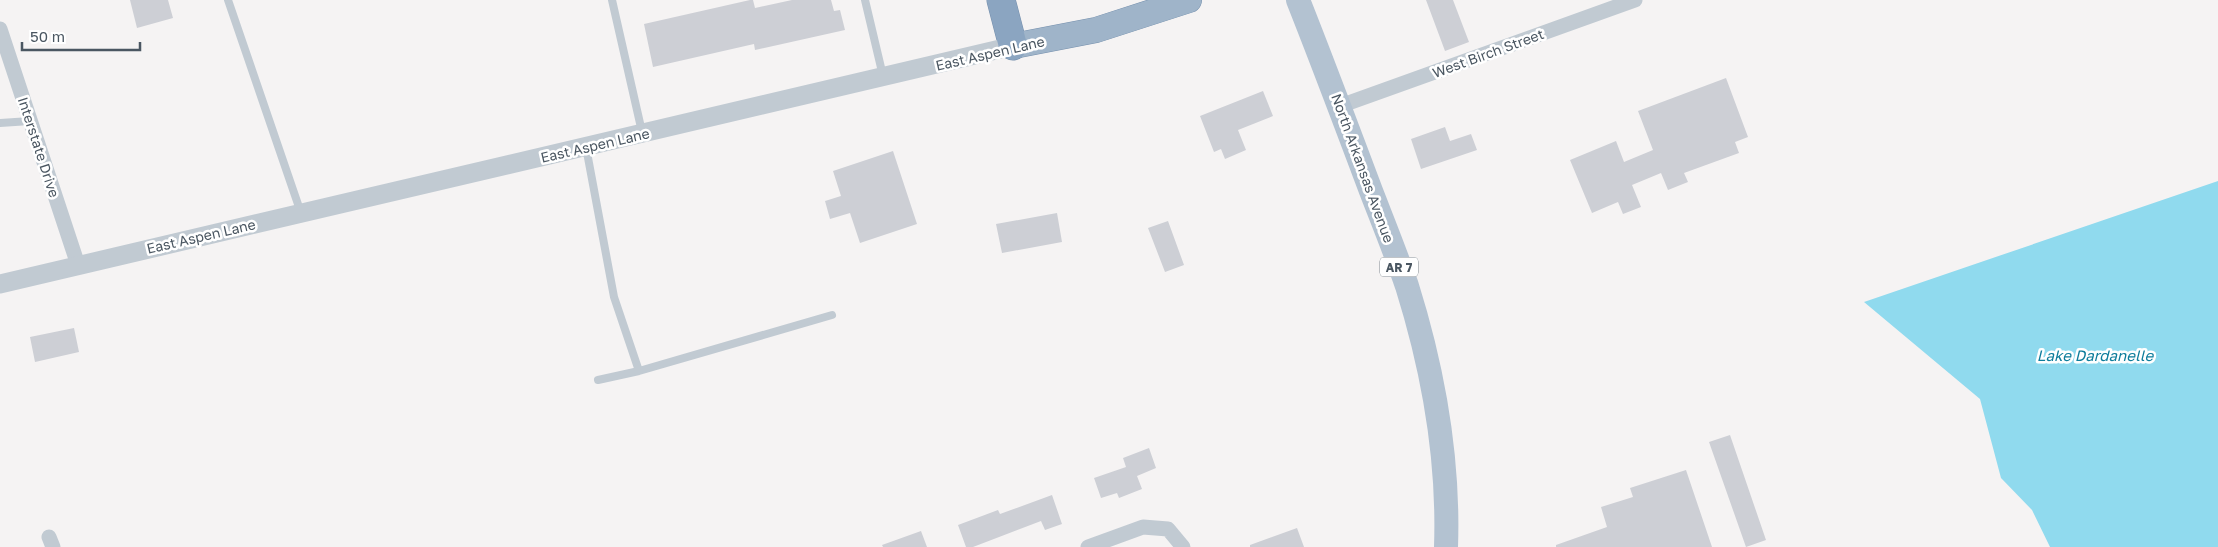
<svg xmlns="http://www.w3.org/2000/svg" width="2218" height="547" font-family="'Golos Text',sans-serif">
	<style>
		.water { fill: #90daee }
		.building { fill: #cdcfd5 }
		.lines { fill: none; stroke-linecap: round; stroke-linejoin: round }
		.trunk-casing { stroke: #7690ad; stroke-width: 26 }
		.motorway-casing { stroke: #7690ad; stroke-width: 29 }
		.service { stroke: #c1cad2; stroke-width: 8 }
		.minor { stroke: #c1cad2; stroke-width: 15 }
		.tertiary { stroke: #c1cad2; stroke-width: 19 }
		.primary { stroke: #b3c2d1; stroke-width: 24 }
		.trunk { stroke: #9fb4c9; stroke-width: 25 }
		.motorway { stroke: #8ba5c1; stroke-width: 28 }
		.labels { text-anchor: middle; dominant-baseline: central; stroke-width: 5; stroke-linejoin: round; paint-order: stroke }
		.shield { fill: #fff; stroke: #808990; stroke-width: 1 }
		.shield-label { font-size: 12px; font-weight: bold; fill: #4a5661 }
		.street-label { font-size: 14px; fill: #4a5661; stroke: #fff }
		.water-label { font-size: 15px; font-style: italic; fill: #0c7c9b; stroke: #fff }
	</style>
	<rect width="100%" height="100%" fill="#f5f3f3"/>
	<path class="water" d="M2218,181V547H2050L2032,510L2001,478L1980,399L1864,302Z"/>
	<path class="building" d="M130,0H168L173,18L137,28Z
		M750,0H753L755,8L792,0H831L834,11L840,10L845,30L755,50L754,44L653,67L644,24Z
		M1426,0H1453L1469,42L1445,51Z
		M1726,78L1748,137L1735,142L1739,153L1684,173L1688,182L1668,190L1661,173L1632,185L1641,207L1623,214L1618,202L1592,213L1570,160L1616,141L1624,162L1653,150L1638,111Z
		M1263,91L1273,116L1238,130L1246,150L1225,159L1221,149L1214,152L1200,116Z
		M1445,127L1450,141L1471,134L1477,150L1421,169L1411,139Z
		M893,151L917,224L860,243L850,213L830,219L825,201L841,196L833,171Z
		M1057,213L1062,242L1002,253L996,224Z
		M1168,221L1184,265L1165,272L1148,228Z
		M74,328L79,352L35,362L30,337Z
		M1730,435L1766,540L1746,547L1709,442Z
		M1149,448L1156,468L1137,476L1142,489L1119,498L1117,493L1101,498L1094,478L1126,467L1123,458Z
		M1686,470L1712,547H1556V545L1607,527L1601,507L1633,497L1630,488Z
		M1052,495L1062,524L1045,530L1041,521L973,547H966L958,525L998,510L1000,514Z
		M1297,528L1304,547H1250V545Z
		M921,531L927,547H883L882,545Z"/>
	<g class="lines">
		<defs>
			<path id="trunk" d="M1013,46L1096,30L1189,0"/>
			<path id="motorway" d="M1001,0L1013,46"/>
		</defs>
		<use href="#trunk" class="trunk-casing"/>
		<use href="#motorway" class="motorway-casing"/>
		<path class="service" d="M228,0L301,213
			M612,0L642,132
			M865,0L883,76
			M0,123L30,121
			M586,147L614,297L639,371
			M598,380L639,371L832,315"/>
		<path class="minor" d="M0,29L78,265
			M1340,106L1635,0
			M49,537L53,547
			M1088,547L1143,527L1168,529L1183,547"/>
		<path class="tertiary" d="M0,284L1013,46"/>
		<path class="primary" d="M1298,0C1323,63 1347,127 1371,191C1383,222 1396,254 1407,286C1433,369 1449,460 1446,547"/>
		<use href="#trunk" class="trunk"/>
		<use href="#motorway" class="motorway"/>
	</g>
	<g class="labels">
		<rect class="shield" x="1380" y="257.5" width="38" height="19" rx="4"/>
		<g class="shield-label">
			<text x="1399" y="267">AR 7</text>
		</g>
		<g class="street-label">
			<text transform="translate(990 53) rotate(-13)">East Aspen Lane</text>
			<text transform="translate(1488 53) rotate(-20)">West Birch Street</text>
			<text transform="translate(595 145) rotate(-13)">East Aspen Lane</text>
			<text transform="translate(39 147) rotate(72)">Interstate Drive</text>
			<text transform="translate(1363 168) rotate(70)">North Arkansas Avenue</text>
			<text transform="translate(201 236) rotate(-13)">East Aspen Lane</text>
		</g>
		<g class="water-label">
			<text x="2095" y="355">Lake Dardanelle</text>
		</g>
	</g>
	<path d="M22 42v8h118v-8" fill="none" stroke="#4a5661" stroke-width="2.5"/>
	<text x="30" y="42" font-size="15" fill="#4a5661" stroke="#ffffff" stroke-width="4" paint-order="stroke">50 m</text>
</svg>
